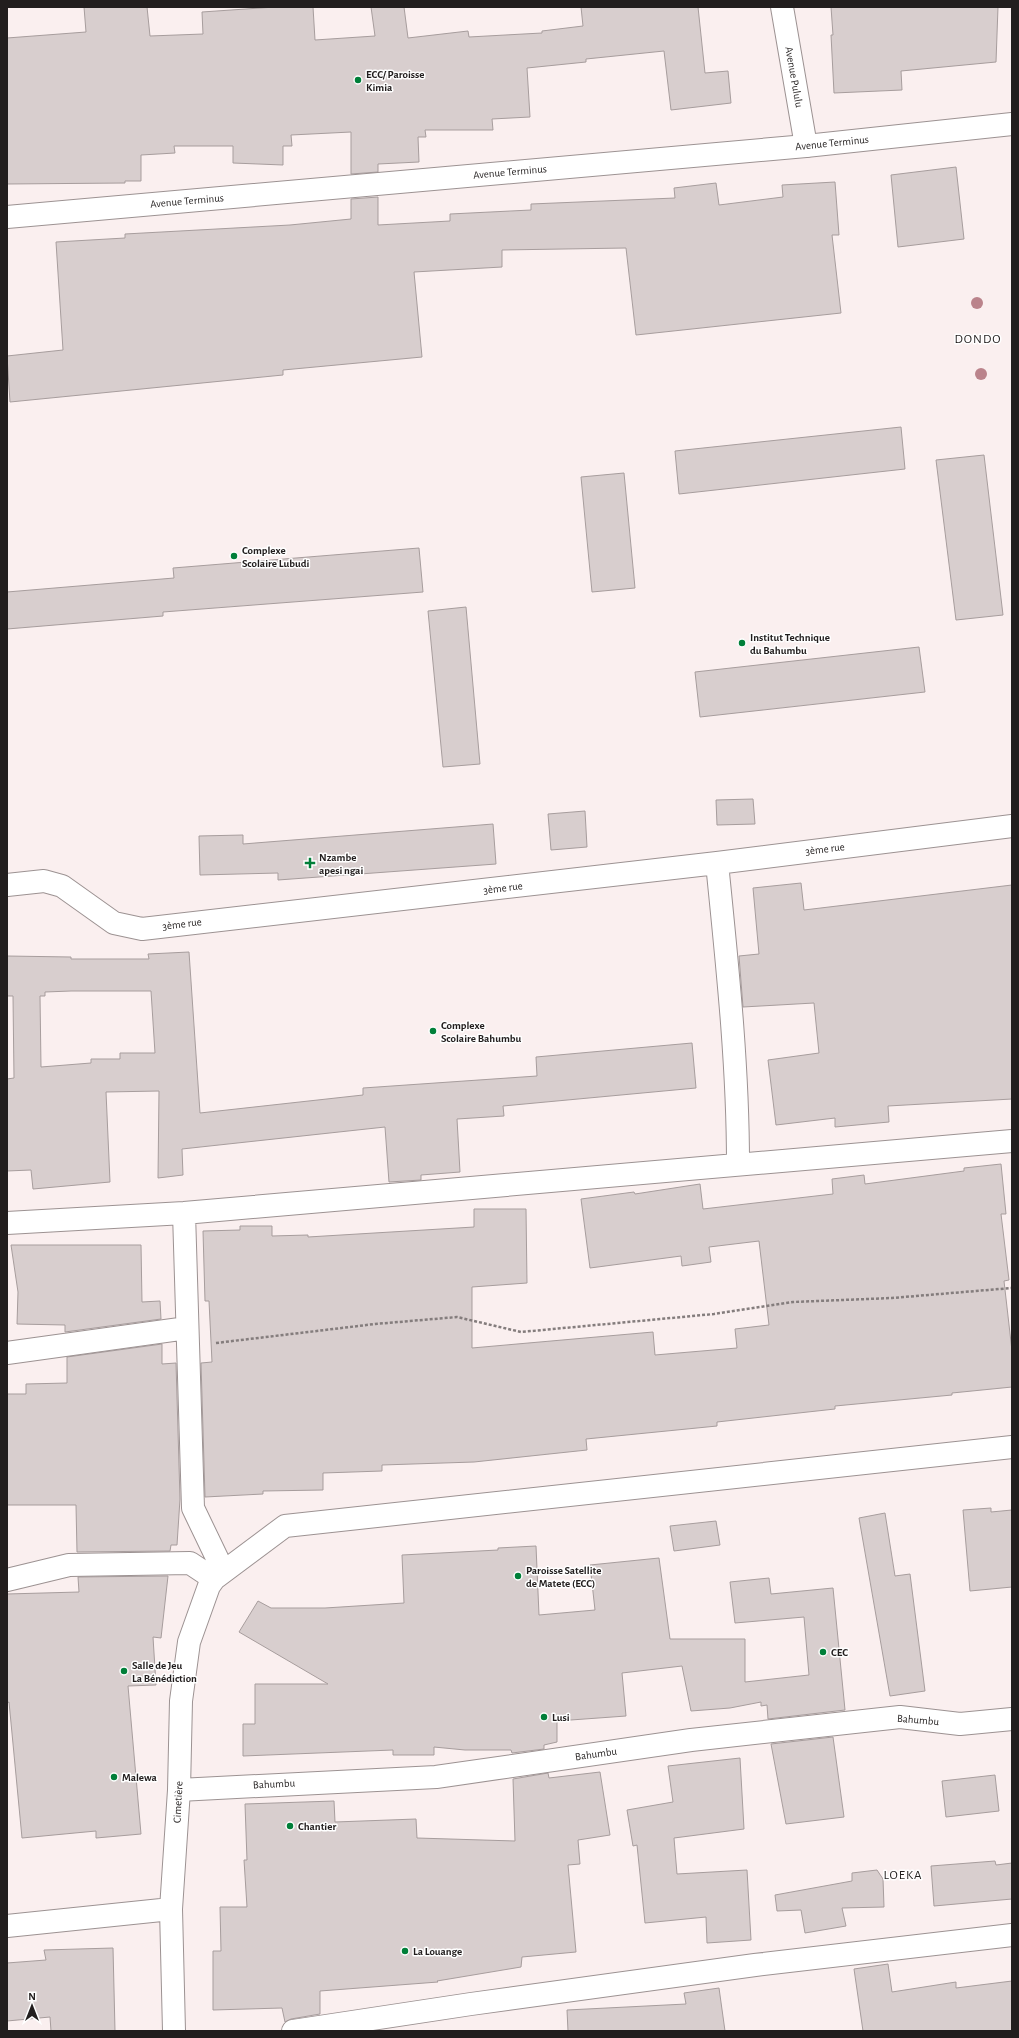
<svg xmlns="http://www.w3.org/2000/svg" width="1019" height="2038" font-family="'Alegreya Sans',sans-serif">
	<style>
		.building { fill: #d8cece; stroke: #a79d9d; fill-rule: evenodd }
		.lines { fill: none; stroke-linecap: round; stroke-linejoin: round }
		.minor-casing { stroke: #9c9292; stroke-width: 24 }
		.tertiary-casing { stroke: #9c9292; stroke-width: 24 }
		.path { stroke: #847d7d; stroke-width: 2.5; stroke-dasharray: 3 2; stroke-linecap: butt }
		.minor { stroke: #fff; stroke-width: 22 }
		.tertiary { stroke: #fff; stroke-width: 22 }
		.tree { fill: #ba838b }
		.poi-dot { fill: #007f39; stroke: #fff; stroke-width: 1.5 }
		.labels { text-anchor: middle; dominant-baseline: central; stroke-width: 3; stroke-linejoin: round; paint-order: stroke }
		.poi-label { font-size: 11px; font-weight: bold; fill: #221e1e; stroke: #fff; text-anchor: start }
		.street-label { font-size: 11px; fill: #221e1e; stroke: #fff }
		.quarter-label { font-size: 13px; letter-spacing: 1px; fill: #221e1e; stroke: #fff }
	</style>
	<rect width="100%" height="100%" fill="#faefef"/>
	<path class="building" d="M84,7H147L150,36L203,34L202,12L275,7H313L315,40L375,36L371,7H404L408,38L468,31L469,37L542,33V31L583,26L581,7H698L705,73L728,71L731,103L671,110L664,51L586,59V62L527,68L530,117L492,119L493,130H425L426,137H418L419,162L378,164V172L351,174V132L291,135L292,146H283V165L233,163V146H174L175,153L141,155V181H125V183L7,184V38L86,32Z
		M831,7H998L996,62L901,71L902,90L834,93L831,35H833Z
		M956,167L964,239L898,247L891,175Z
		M835,182L839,235H832L841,313L636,335L626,248L502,250V267L414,272L422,357L283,370V375L10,402L7,356L63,350L56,242L125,238V234L290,225L351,219V199L378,197V225L450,221V214L531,210V204L675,198L674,188L716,183L719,205L783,197L782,185Z
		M901,427L905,469L679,494L675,451Z
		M984,455L1003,615L956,620L936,460Z
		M624,473L635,588L592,592L581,477Z
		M419,548L423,592L163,612V616L7,629V592L174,578L173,568Z
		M466,607L480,764L443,767L428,611Z
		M919,647L925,692L700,717L695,672Z
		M753,799L755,824L717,825L716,800Z
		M585,811L587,847L551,850L548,814Z
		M493,824L496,864L278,880V873L200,875L199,836L243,835V844Z
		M801,883L804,910L1012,885V1099L888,1106L889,1122L835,1127V1118L776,1125L768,1060L819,1053L814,1003L743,1007L739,956L759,954L753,888Z
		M189,952L200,1113L363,1095V1088L537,1076L536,1057L692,1043L696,1088L503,1106L504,1116L457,1119L460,1172L421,1175V1180L389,1182L385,1127L182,1149L183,1175L158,1178L159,1091L106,1092L110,1182L33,1189L31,1170L7,1171V1079L14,1078L13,996H7V956L71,957V959H149L148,954ZM71,991H151L155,1053H120V1059H91V1063L41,1067L40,996H45V992Z
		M1001,1164L1006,1214H1001L1009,1280L1004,1281L1012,1351V1387L952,1393V1395L835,1406V1409L717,1422V1426L586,1439L587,1450L474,1462L382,1465V1471L323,1473V1490L263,1491V1494L205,1497L201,1363L212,1362L209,1301H205L203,1231L240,1230V1226H272V1236L308,1235V1237L474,1227V1209H526L527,1283L472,1287V1348L653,1332L655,1355L737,1348L735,1329L769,1325L759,1241L709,1247L711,1262L682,1266L681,1256L590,1268L581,1199L634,1192L635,1194L700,1184L703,1209L833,1194L832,1179L864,1175L865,1184L964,1171V1168Z
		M11,1245H141L142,1302L160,1301L161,1319L65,1332V1325L17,1324L18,1292Z
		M162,1344V1364L176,1363L180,1499L177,1545H171L170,1551L77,1552L76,1505H7V1394H26V1384L67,1383V1357Z
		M991,1508V1512L1012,1510V1587L970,1591L963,1510Z
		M885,1513L895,1576L910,1574L925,1691L890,1696L859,1518Z
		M716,1521L720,1545L674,1551L670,1526Z
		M536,1546L539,1615L595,1610L590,1565L659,1558L670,1639H745V1682L809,1675L804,1617L735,1623L730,1582L769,1578L771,1594L833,1588L845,1710L768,1719L767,1705L761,1706V1702L730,1708L691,1711L682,1666L622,1673L626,1716L557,1721V1742L544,1745V1749L512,1753L511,1750H465L434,1747V1755H393V1750L243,1756V1724H255V1684H328L239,1632L258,1601L271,1608H325L404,1603L402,1555L498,1550V1548Z
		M168,1576L161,1638L153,1637L156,1685L128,1686L141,1834L96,1838V1831L22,1838L9,1702L7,1703V1594L79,1592L78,1577Z
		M833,1737L844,1817L786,1824L771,1744Z
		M740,1758L744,1829L674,1838L677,1874L747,1870L751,1940L707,1943L706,1917L645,1923L637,1845L633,1846L627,1810L673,1802L668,1766Z
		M600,1772L610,1835L578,1840L580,1864L568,1865L576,1952L522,1957L521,1967L437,1981L438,1982L320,1991V2014L291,2019L285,2022L282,2008L213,2010V1951H221L220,1907H247L244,1860H247L245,1804L334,1801L335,1822L416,1819L417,1838L515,1841L513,1779L548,1773L549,1778Z
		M995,1775L999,1811L946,1817L942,1781Z
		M995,1861L996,1865L1012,1863V1899L934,1906L931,1866Z
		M877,1870L883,1879L884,1907L842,1908L846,1926L805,1933L801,1910L777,1911L775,1895L852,1881V1873Z
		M113,1948L115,2031H51L50,2017L7,2021V1963L46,1960L44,1950Z
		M888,1964L892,1992L956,1982V1988L1012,1981V2031H863L854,1969Z
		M719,1988L725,2031H568L567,2010L686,2004L684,1993Z"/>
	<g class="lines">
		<defs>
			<path id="minor" d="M782,7L806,146
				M717,863C727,963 738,1063 738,1164
				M7,885L44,881L62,886L114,923L142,929L717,863L1012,826
				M184,1213L193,1508L218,1560L214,1579
				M7,1223L184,1213L1012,1141
				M7,1353L187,1328
				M7,1580L69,1565L190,1563L214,1579
				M179,1790L436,1777L691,1740L900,1717L960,1724L1012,1719
				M7,1926L171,1909
				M174,2031L171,1909L179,1790L181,1701L189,1642L209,1586L214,1579L285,1526L1012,1447
				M293,2031L471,2004L755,1965L1012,1935"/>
			<path id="tertiary" d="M7,217L806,146L1012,124"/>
		</defs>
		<use href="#minor" class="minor-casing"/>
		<use href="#tertiary" class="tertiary-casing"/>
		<path class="path" d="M216,1343L375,1324L457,1317L521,1332L714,1314L793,1302L892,1298L1012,1288"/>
		<use href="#minor" class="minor"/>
		<use href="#tertiary" class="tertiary"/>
	</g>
	<g class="tree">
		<circle cx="977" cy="303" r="6"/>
		<circle cx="981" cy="374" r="6"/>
	</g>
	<g class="poi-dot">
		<circle cx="358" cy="80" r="4"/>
		<circle cx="234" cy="556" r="4"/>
		<circle cx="742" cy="643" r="4"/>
		<path d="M308 857h4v4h4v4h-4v4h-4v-4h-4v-4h4z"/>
		<circle cx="433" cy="1031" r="4"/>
		<circle cx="518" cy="1576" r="4"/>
		<circle cx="823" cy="1652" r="4"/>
		<circle cx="124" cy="1671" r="4"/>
		<circle cx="544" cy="1717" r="4"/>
		<circle cx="114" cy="1777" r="4"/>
		<circle cx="290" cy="1826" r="4"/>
		<circle cx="405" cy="1951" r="4"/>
	</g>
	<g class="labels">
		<g class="poi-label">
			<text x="366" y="74">ECC/ Paroisse<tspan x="366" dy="13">Kimia</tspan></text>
			<text x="242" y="550">Complexe<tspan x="242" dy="13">Scolaire Lubudi</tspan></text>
			<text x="750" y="637">Institut Technique<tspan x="750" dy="13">du Bahumbu</tspan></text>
			<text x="319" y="857">Nzambe<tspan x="319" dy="13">apesi ngai</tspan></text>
			<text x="441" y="1025">Complexe<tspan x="441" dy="13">Scolaire Bahumbu</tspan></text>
			<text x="526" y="1570">Paroisse Satellite<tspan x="526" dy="13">de Matete (ECC)</tspan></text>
			<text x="831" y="1652">CEC</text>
			<text x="132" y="1665">Salle de Jeu<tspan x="132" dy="13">La Bénédiction</tspan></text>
			<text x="552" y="1717">Lusi</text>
			<text x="122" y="1777">Malewa</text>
			<text x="298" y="1826">Chantier</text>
			<text x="413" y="1951">La Louange</text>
		</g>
		<g class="street-label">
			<text transform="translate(794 77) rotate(80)">Avenue Pululu</text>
			<text transform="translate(832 143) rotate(-6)">Avenue Terminus</text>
			<text transform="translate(510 172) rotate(-5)">Avenue Terminus</text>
			<text transform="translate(187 201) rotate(-5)">Avenue Terminus</text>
			<text transform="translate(825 849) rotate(-7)">3ème rue</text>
			<text transform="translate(503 888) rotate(-7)">3ème rue</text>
			<text transform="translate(182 924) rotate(-7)">3ème rue</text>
			<text transform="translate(918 1720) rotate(5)">Bahumbu</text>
			<text transform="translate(596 1754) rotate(-8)">Bahumbu</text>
			<text transform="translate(274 1784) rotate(-3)">Bahumbu</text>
			<text transform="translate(178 1802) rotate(-87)">Cimetière</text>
		</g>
		<g class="quarter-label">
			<text x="978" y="339">DONDO</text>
			<text x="903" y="1875">LOEKA</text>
		</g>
	</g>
	<rect width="1019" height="2038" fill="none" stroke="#221e1e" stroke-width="16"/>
	<g transform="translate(32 2006)" stroke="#ffffff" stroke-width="3" paint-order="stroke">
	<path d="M0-3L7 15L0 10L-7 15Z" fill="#221e1e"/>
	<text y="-6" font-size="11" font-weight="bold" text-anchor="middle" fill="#221e1e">N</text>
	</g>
</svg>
